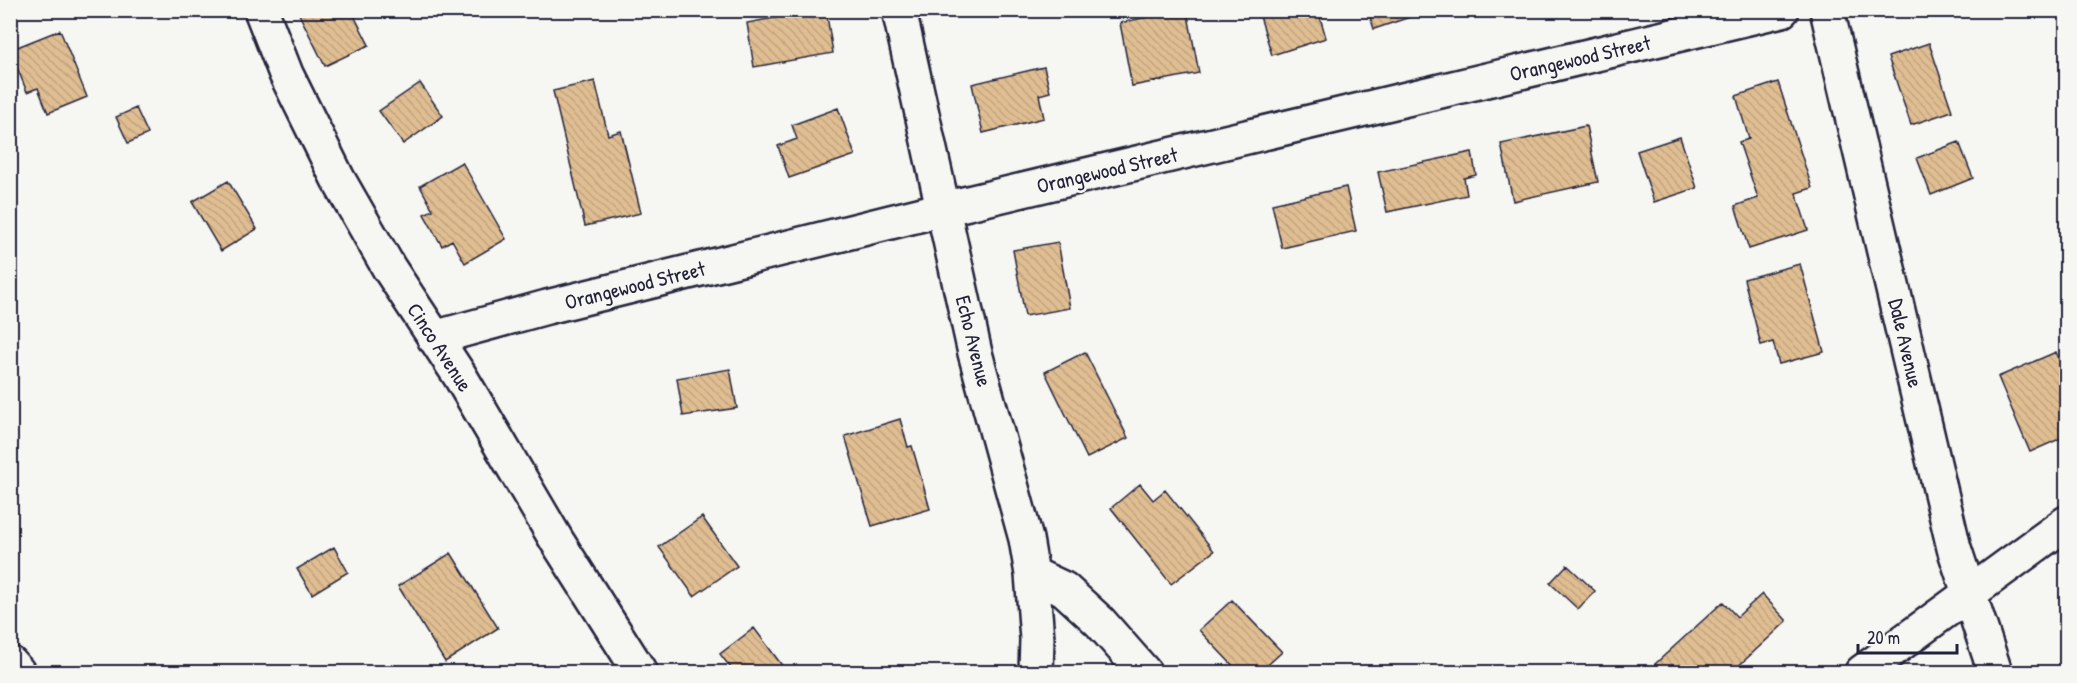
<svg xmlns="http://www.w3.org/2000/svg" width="2077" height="683" font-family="'Patrick Hand',sans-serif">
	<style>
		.building { fill: url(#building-back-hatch); stroke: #22223b; stroke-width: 1.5 }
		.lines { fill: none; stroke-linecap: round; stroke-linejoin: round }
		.street-casing { stroke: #22223b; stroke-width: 38 }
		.secondary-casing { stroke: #22223b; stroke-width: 38 }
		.street { stroke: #f6f6f2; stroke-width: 33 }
		.secondary { stroke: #f6f6f2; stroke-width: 33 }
		.labels { text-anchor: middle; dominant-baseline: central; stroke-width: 5; stroke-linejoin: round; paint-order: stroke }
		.street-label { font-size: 21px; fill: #22223b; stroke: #f6f6f2 }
	</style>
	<defs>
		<pattern id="building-back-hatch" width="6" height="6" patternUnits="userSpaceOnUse" patternTransform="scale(1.5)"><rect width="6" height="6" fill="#e0be92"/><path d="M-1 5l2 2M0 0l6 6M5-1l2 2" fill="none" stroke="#c0a37f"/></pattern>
	</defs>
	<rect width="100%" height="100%" fill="#f6f6f2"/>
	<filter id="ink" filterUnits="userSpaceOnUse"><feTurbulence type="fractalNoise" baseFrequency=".0167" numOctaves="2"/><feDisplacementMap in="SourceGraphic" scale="12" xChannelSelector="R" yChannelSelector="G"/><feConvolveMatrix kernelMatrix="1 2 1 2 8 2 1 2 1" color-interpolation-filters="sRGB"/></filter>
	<g filter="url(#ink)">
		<path class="building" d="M297,10H351L369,45L325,66Z
			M818,10H826L833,53L754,67L747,23Z
			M1178,10H1187L1199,73L1132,86L1120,23Z
			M1258,10H1318L1326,38L1272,55Z
			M1368,10H1424L1425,12L1374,29Z
			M60,30L87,97L48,113L38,88L27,92L10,50Z
			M1929,43L1952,111L1911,125L1888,57Z
			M1044,67L1050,92L1039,95L1044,118L983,133L972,84Z
			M595,81L608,135L621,131L641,213L585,226L553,91Z
			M1778,82L1812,188L1796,193L1808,230L1749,249L1735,206L1758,198L1739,142L1749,139L1736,96Z
			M420,83L443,116L403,144L379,111Z
			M136,108L148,134L128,143L116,117Z
			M838,108L855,155L789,178L778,146L797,139L792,125Z
			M1586,126L1598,182L1513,201L1501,144Z
			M1680,137L1697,188L1654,202L1637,151Z
			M1959,142L1973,178L1931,195L1917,158Z
			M1472,152L1476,175L1464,178L1467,195L1387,212L1378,172Z
			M462,162L506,239L465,263L452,240L442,246L424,214L433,210L420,186Z
			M228,181L257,229L221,251L192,202Z
			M1346,187L1356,231L1282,248L1272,204Z
			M1058,242L1070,308L1025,316L1013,250Z
			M1800,264L1824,352L1779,364L1773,342L1761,345L1744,279Z
			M1085,352L1128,438L1087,458L1045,372Z
			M2056,352L2066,377V436L2030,452L1998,377Z
			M730,369L737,408L683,416L677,378Z
			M900,419L908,447L912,446L930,509L872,526L845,436Z
			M1140,484L1153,500L1165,490L1214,551L1171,584L1111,508Z
			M702,517L737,566L694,596L659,547Z
			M334,547L348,572L312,594L297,569Z
			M451,553L498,628L445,662L398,586Z
			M1567,565L1595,591L1578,609L1550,583Z
			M1762,594L1787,621L1732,672H1663L1655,664L1723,602L1737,617Z
			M1232,600L1282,652L1260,672H1239L1199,630Z
			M754,628L787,672H734L720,654Z"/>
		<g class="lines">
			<defs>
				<path id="street" d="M261,10L286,74L338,179L389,268L460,376L557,541L640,672
					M899,10L975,353L1026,539L1032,574L1037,639L1036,672
					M1827,10L1954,548L1995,672
					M434,338L547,307L943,209L1782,10
					M1032,574L1064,589L1100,622L1144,672
					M1862,672L2066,523"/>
				<path id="secondary" d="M10,663L18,672"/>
			</defs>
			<use href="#street" class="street-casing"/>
			<use href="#secondary" class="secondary-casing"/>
			<use href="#street" class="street"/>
			<use href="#secondary" class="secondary"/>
		</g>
	</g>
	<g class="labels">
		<g class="street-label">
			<text transform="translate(1580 58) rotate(-13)">Orangewood Street</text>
			<text transform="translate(1107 170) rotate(-13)">Orangewood Street</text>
			<text transform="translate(635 285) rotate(-14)">Orangewood Street</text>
			<text transform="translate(974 341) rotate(76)">Echo Avenue</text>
			<text transform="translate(1906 343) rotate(77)">Dale Avenue</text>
			<text transform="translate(440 347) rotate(57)">Cinco Avenue</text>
		</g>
	</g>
	<rect width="2077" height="683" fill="none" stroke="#f6f6f2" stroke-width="36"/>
	<rect x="18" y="18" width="2041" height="647" fill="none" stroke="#22223b" stroke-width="2" filter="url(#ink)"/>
	<path d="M1858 644v9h99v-9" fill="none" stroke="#22223b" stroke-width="3"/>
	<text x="1867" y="644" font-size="18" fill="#22223b" stroke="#f6f6f2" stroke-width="4.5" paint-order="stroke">20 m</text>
</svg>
